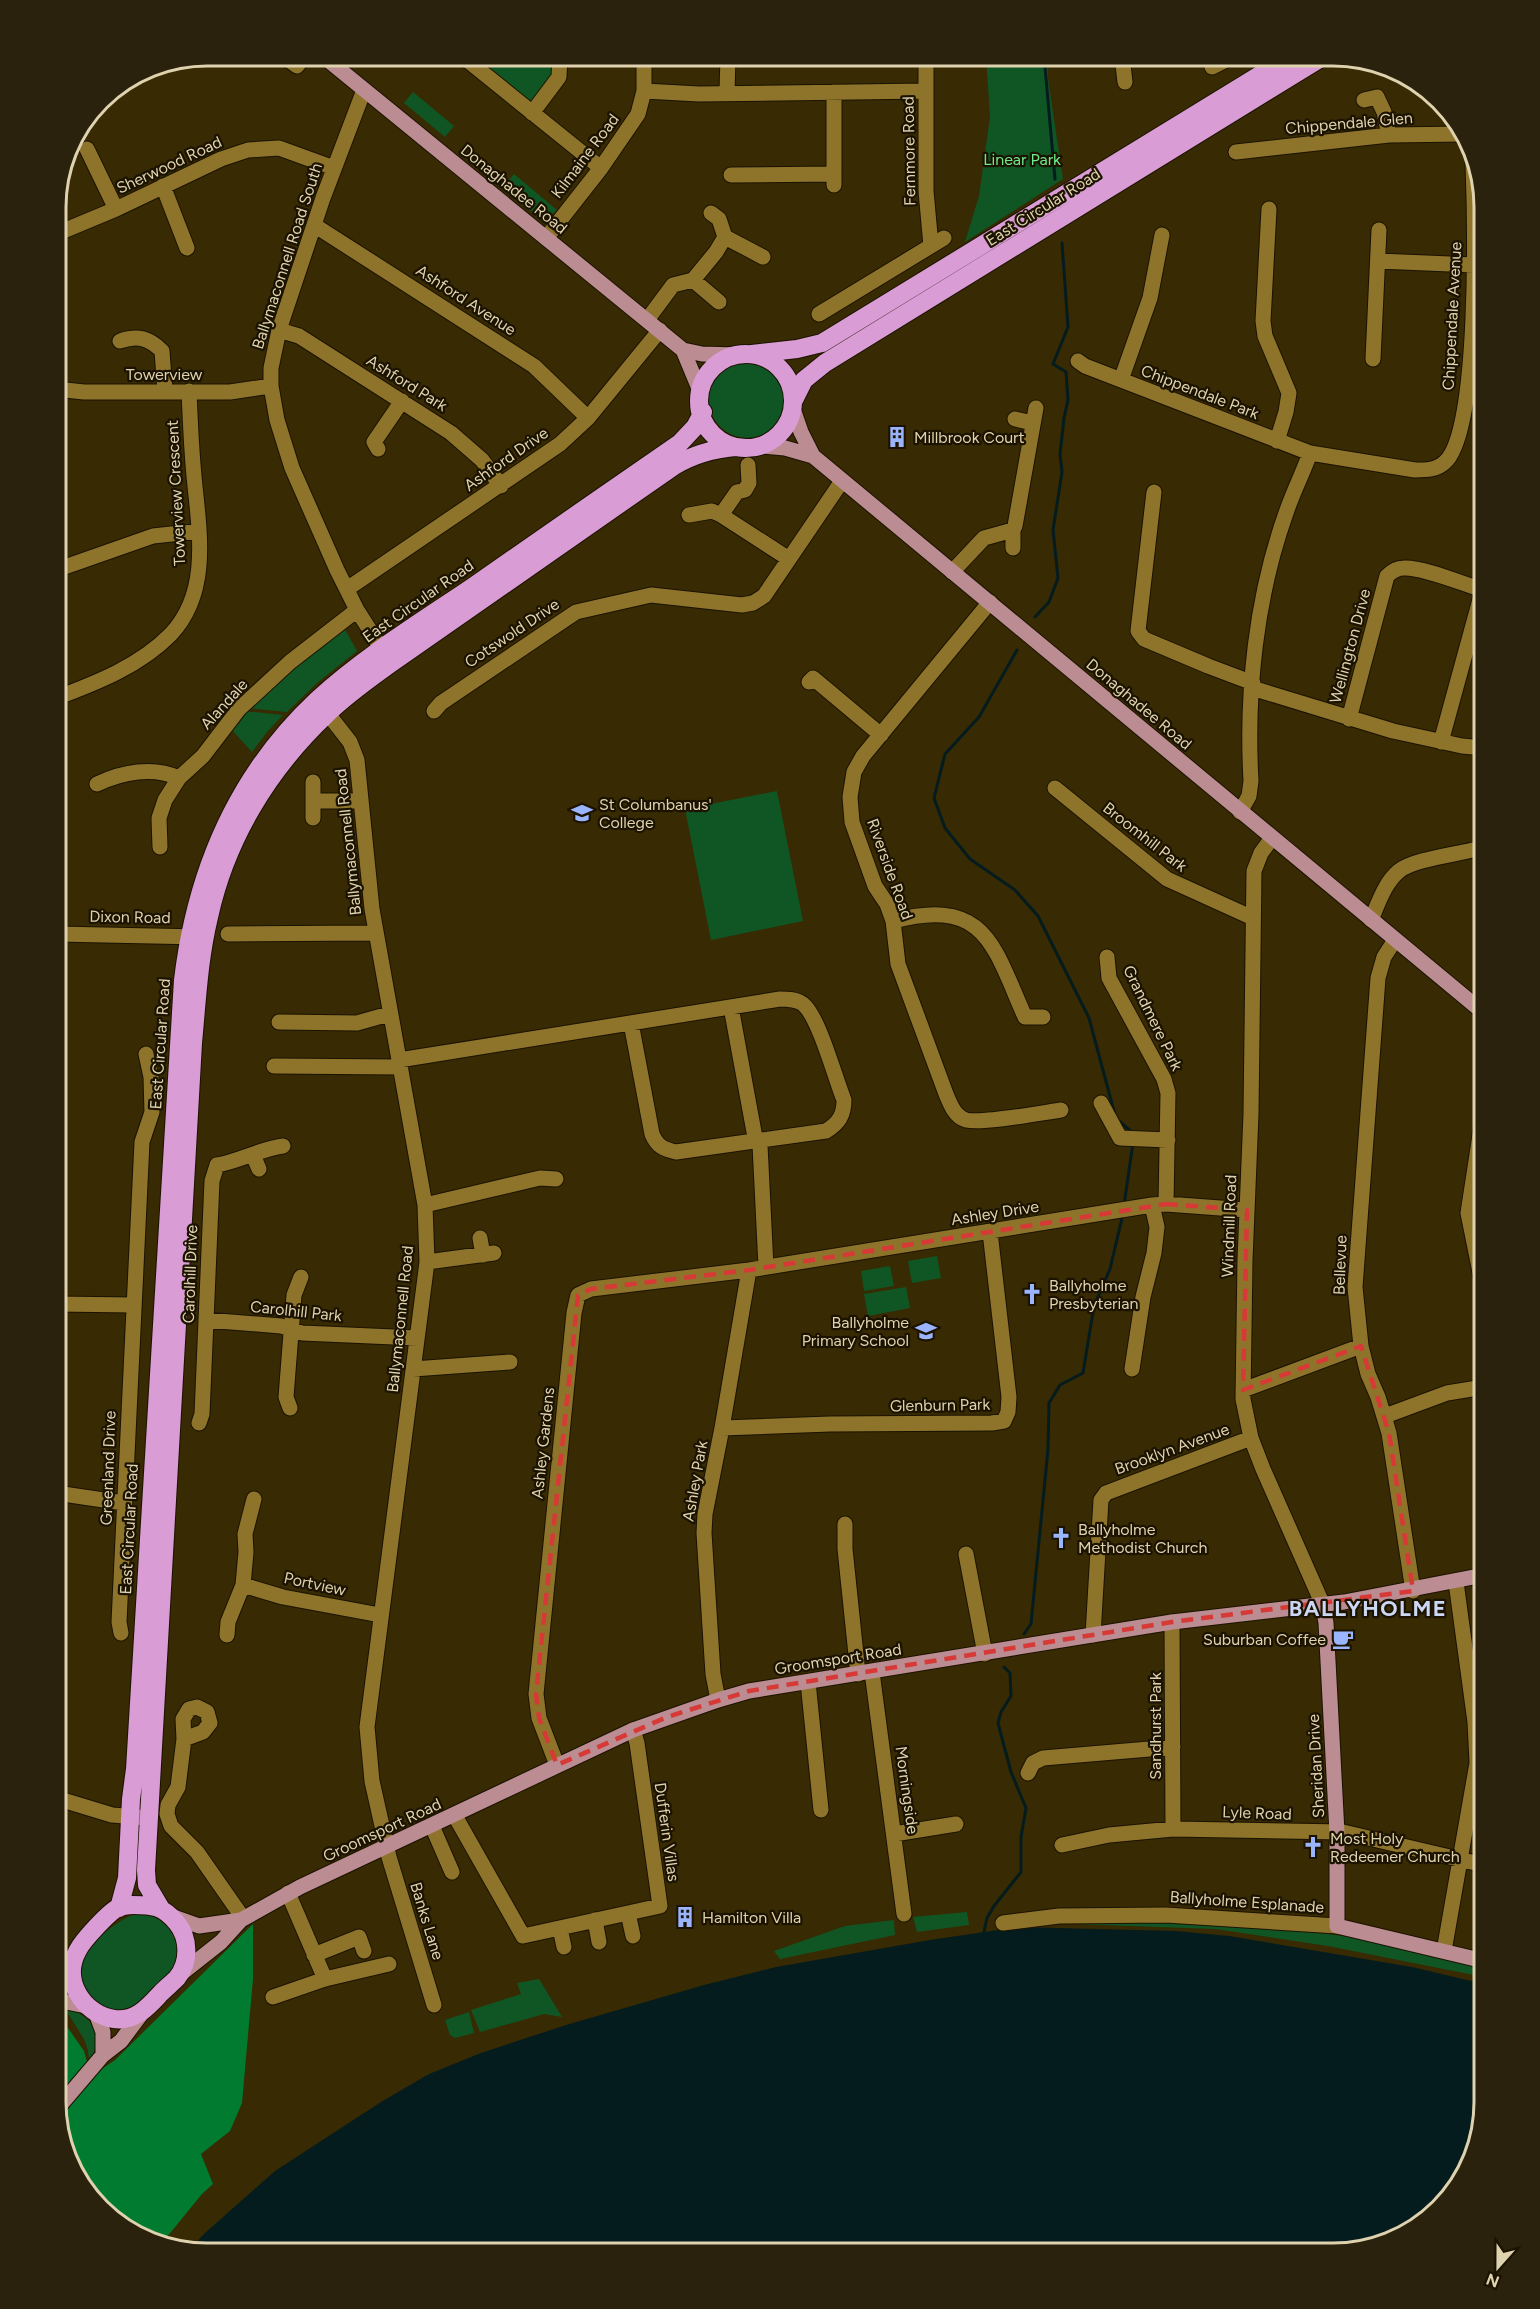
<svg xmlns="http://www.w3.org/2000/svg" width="1540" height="2309" font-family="Figtree,sans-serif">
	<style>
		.green { fill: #105625 }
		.forest { fill: #007b30 }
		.water { fill: #051c1f }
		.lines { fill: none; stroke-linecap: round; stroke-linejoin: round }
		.stream { stroke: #051c1f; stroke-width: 3 }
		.minor-casing { stroke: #1b1300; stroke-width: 17 }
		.major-casing { stroke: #1b1300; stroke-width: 17 }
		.highway-casing { stroke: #1b1300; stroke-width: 20 }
		.minor { stroke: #8e742b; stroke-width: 15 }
		.major { stroke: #bb8c91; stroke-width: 15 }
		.highway { stroke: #d99cd5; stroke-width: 18 }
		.marked { fill: none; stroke: #d73936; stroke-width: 4.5; stroke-dasharray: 12 8; stroke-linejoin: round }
		.labels { text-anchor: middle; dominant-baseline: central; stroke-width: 4.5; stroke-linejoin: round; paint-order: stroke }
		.street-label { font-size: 16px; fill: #dfd2af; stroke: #1b1300 }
		.park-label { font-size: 16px; fill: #6eeb89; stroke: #1b1300 }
		.poi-label { font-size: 16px; fill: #dfd2af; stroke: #1b1300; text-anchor: start }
		.district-label { font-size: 22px; font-weight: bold; letter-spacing: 1.5px; fill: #ccd7f3; stroke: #1b1300 }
		.rim { fill: none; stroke: #dfd2af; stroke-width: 3 }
	</style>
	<rect width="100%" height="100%" fill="#382a02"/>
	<path class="green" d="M468,56H555V68L537,100L529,103Z
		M986,56H1047L1048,79L1063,179L965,242L979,196L990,117Z
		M413,92L454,126L445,137L404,103Z
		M514,174L557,210L550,216L544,217L535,214L502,188Z
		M709 400a38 38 0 1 1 76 0a38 38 0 1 1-76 0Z
		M343,626L357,651L317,683L287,712L247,708Z
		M243,711L283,715L267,732L252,752L230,728Z
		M777,791L803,921L711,940L685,809Z
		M937,1256L941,1278L912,1283L908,1261Z
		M890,1266L894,1286L864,1291L861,1271Z
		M906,1287L910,1308L868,1316L864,1294Z
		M967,1912L969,1925L917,1932L913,1917Z
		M135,1914C141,1914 148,1914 154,1917C172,1925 183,1947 175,1967C170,1977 162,1984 154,1991C146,1999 138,2007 127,2010C118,2012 109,2009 101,2006C93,2003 88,1997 85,1989C83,1982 79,1974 81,1967C85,1945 116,1921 135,1914Z
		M1171,1919L1305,1931L1365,1939L1484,1968V1977L1328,1946L1216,1929L1046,1923Z
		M894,1920L895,1935L780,1959L774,1951L845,1926Z
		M539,1979L562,2017L544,2014L480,2032L471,2010L521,1994L517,1983Z
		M64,2007C92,2016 106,2033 89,2062L88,2050L84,2039Z
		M469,2012L474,2033L455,2038L450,2035L445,2020Z"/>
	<path class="forest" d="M253,1924V1979L242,2103L230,2131L201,2154L213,2184L202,2194L162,2243L131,2233L76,2178L56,2102V2014L59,2015L84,2051L91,2076L115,2060Z"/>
	<path class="water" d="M1018,1927L1176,1931L1229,1936L1412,1967L1484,1984V2103L1464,2178L1409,2233L1333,2253H197L188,2251L205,2233L275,2171L381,2102L429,2074L481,2053L566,2025L704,1985L776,1967L930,1940Z"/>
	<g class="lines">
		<path class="stream" d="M1044,56L1055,179
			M1035,617L1049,602L1058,578L1053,530L1062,472L1060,454L1064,418L1068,400L1066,372L1053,364L1068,327L1062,243
			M1017,650L979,717L945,754L934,798L945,828L970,859L1015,890L1038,916L1089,1018L1115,1115
			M1119,1121L1134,1134
			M1124,1205L1133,1143
			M1024,1634L1031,1624L1048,1449L1049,1403L1060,1385L1083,1373L1094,1306L1110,1269L1123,1214
			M984,1932L987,1918L994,1906L1021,1872V1837L1026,1808L1011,1772L998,1723L1001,1712L1011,1696L1010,1673L1004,1667"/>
		<defs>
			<path id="minor" d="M283,56L297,66L304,57
				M464,56L467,60L601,168
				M926,56V191L931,246
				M1122,56L1125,82
				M1212,67L1232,57
				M364,90L323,198L279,330L271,368V386L277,420L292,468L337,570L357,610L387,657
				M644,91L699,94L926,91
				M834,92V185
				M727,93L728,56
				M1364,100L1377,97L1384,112L1389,135
				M532,113L559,77L560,56
				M87,149L116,209
				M1236,152L1389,135L1465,134
				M731,175L834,174
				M163,186L187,248
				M1269,209L1263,321L1265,336L1289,393L1286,412L1277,441
				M711,213L719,219L725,237L763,257
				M314,225L534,366L588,418
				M56,234L116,209L221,159L248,150L279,148L334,168
				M546,238L601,168L638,114L644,91V56
				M1378,261L1474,265
				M693,280L719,302
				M819,314L944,238
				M647,320L673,285L693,280L716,252L725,237
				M279,330L299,336L451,433L482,460L501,486
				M120,341C138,335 149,338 162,351L165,391
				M1373,359L1379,230
				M1078,361L1085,366L1310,453
				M1121,380L1150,298L1162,235
				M56,389L84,392H230L271,386
				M1015,419L1033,423
				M378,449L374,442L402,401
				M1154,492L1138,631L1144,639L1208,666L1253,683
				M689,515L712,511L721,515L789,559
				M721,515L737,492L745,490L749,483L748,465
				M1013,530V548
				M56,570L153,536L199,531
				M952,572L984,538L1013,530L1015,526L1036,408
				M347,589L560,444L588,418L660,330
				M990,602L863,756L854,772L850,797L852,822L875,886L887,904L893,921L898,964L946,1094C950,1104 955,1117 966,1120C983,1124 1040,1113 1061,1110
				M809,682L813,678L881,735
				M1252,688L1393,731L1462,746L1484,748
				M56,698C96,683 140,666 171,634C214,588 197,521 193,464C191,440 190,415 189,391
				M321,705L350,742L357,760L372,909L425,1205L427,1262L367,1727L372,1781L389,1857L434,2005
				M434,711L441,703L576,612L651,595L742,605L753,603L764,596L842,481
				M1349,719L1387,576C1391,572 1397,568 1404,568C1423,567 1463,584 1483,590
				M1441,742L1484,585
				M313,782V818
				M97,784C122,772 153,766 179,778
				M1055,788L1167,879L1253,918
				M313,801H361
				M1240,812L1249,796L1251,781C1246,692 1256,597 1286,513C1293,492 1303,473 1310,453L1415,470C1426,470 1437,470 1445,462C1480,431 1475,216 1473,164
				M1272,838L1261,853L1254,871L1251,1114L1245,1260L1243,1399L1251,1438L1263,1469L1323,1605
				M160,847L159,818L165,800L179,778L203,756L239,709L290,662L357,610
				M1371,920C1378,904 1385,882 1399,871C1415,858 1463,854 1484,847
				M893,921C986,897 993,945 1025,1017H1043
				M56,934L202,937
				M228,934L376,933
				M1395,940L1384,957L1378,978L1355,1287L1361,1346L1368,1374L1378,1397L1389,1433L1413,1591
				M1107,957L1109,978L1164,1079L1168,1093L1166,1204
				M731,1007L754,1132
				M279,1022L357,1023L389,1014
				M399,1060L780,999C788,999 796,999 803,1004C819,1017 835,1078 844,1100C844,1115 839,1123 826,1131L676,1152C663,1149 657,1146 652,1134L631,1023
				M274,1066L399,1067
				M1101,1103L1120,1138L1168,1140
				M758,1141L760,1145L766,1267
				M253,1155L259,1169
				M425,1205L540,1178L556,1179
				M480,1238L483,1255
				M427,1262L494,1253
				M1484,1292L1468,1213L1484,1109
				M56,1304L133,1305
				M206,1320L281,1326L302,1333L417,1338
				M413,1369L510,1362
				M1132,1369L1143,1297L1154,1253L1157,1227L1152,1205
				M1243,1390L1361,1346
				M290,1408L286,1397L294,1295L301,1277
				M1385,1416L1447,1393L1484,1387
				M199,1423L202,1414L212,1181L217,1165C240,1161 260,1149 283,1146
				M722,1428L830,1424L992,1423L1004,1421L1008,1412L1009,1397L990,1232
				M56,1493L124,1503
				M845,1524V1549L858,1674
				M966,1554L985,1654
				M243,1585L283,1597L380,1615
				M1172,1622L1173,1829
				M121,1633L119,1622L142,1142L152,1112L151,1077L146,1054
				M227,1635L228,1622L243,1585L246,1552L245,1534L254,1499
				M1093,1635L1101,1500L1106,1493L1251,1438
				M872,1672L904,1914
				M808,1682L821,1810
				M718,1700L713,1674L704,1533L705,1514L722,1428L749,1270
				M184,1739L203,1732L210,1723L207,1712L197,1707L189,1709L183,1719L184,1739L178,1787L168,1805L167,1814L171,1826L197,1852L243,1918
				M557,1765L539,1718L536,1694L574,1313L578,1295L591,1289L749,1270L1152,1205L1166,1204L1247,1210
				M1028,1773L1033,1763L1043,1758L1173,1747
				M56,1798L112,1815L149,1818
				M455,1816L523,1936L660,1906L637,1743L633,1730
				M432,1826L452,1872
				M894,1834L956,1824
				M1062,1845L1109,1835L1173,1829L1343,1832L1484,1865
				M288,1893L325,1979
				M628,1913L633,1936
				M595,1920L599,1942
				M1003,1923L1059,1916L1166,1915L1337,1926
				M560,1928L564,1947
				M1444,1951L1477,1763L1475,1722L1456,1582
				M314,1955L359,1937L364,1951
				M273,1997L325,1979L389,1964"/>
			<path id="major" d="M323,56L683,350L700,391
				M683,350L702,354L738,355
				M793,409L801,432L813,456
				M761,446L785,448L813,456L1484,1013
				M1323,1605L1326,1623L1337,1833V1926L1484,1961
				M171,1916L199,1926L241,1920
				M178,1976L221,1942L241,1920L300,1887L633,1730L718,1700L749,1691L1172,1622L1344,1602L1484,1575
				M56,1982L74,1955
				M56,2000L86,2006
				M96,2013L103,2032V2055
				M57,2109L103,2055L121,2041L142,2013"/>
			<path id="highway" d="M752,354L797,349L822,343L1291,56
				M699 401a47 47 0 1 1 94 0a47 47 0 1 1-94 0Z
				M793,402L804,380L825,363L1324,56
				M133,1905C153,1905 163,1906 177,1923C189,1938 190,1962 177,1978C172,1983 166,1988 160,1994C148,2007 135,2022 114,2019C83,2014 61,1980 78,1950C83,1940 109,1912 119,1907C123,1906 129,1905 133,1905Z
				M160,1907L147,1885L146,1870L193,1043C197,1001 199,958 209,917C226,839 268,770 326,715C345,696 368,680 390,664L674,466C694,454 712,449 735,447
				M119,1908L127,1878L131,1799L135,1769L183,980C196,872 236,776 317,700C364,657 419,623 471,588C541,539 610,491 680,443L695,427L703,412"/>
		</defs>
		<use href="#minor" class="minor-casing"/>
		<use href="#major" class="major-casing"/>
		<use href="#highway" class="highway-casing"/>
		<use href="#minor" class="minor"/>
		<use href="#major" class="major"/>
		<use href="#highway" class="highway"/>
	</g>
	<path class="marked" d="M1166,1204L1247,1210L1243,1390L1361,1346L1389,1433L1413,1591L1172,1622L749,1691L667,1717L557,1765L539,1718L536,1694L578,1295L591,1289L749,1270Z"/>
	<defs>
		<symbol id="building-bare" viewBox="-9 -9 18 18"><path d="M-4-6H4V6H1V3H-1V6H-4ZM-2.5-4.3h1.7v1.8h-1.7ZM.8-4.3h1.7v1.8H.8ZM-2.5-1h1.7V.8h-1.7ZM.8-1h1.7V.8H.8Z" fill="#9ab5fd" stroke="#1b1300" stroke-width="2.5" paint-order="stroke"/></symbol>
		<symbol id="school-bare" viewBox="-9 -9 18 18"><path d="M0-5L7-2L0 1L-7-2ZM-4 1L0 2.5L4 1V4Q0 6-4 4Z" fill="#9ab5fd" stroke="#1b1300" stroke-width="2.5" paint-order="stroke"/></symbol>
		<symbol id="church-bare" viewBox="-9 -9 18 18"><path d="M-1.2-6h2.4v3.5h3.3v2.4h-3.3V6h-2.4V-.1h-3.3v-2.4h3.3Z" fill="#9ab5fd" stroke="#1b1300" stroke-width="2.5" paint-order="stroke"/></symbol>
		<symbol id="cafe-bare" viewBox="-9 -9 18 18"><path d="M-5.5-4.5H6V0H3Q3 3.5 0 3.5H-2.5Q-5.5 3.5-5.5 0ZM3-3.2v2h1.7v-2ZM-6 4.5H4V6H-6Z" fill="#9ab5fd" stroke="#1b1300" stroke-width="2.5" paint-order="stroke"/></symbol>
	</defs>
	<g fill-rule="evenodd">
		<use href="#building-bare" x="882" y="422" width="30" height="30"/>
		<use href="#school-bare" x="567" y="798" width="30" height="30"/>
		<use href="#church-bare" x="1017" y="1279" width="30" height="30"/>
		<use href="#school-bare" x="911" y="1316" width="30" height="30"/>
		<use href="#church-bare" x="1046" y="1523" width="30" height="30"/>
		<use href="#cafe-bare" x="1328" y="1624" width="30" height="30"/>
		<use href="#church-bare" x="1298" y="1832" width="30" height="30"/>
		<use href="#building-bare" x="670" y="1902" width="30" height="30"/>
	</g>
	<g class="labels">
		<g class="street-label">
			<text transform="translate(1349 123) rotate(-5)">Chippendale Glen</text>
			<text transform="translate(909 151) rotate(-91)">Fernmore Road</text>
			<text transform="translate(585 156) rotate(-53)">Kilmaine Road</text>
			<text transform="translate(169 165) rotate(-25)">Sherwood Road</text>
			<text transform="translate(514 189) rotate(39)">Donaghadee Road</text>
			<text transform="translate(1043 207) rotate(-32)">East Circular Road</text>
			<text transform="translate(287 256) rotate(-72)">Ballymaconnell Road South</text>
			<text transform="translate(466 300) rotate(33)">Ashford Avenue</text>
			<text transform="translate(1452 316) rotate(-87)">Chippendale Avenue</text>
			<text x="164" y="374">Towerview</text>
			<text transform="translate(407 383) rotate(32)">Ashford Park</text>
			<text transform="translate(1200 392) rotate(21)">Chippendale Park</text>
			<text transform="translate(506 459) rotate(-35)">Ashford Drive</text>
			<text transform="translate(176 493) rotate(-93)">Towerview Crescent</text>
			<text transform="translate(418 601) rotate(-35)">East Circular Road</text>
			<text transform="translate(512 633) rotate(-34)">Cotswold Drive</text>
			<text transform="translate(1350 646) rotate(-75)">Wellington Drive</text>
			<text transform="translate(224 704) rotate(-48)">Alandale</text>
			<text transform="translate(1139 704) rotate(40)">Donaghadee Road</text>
			<text transform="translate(1145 837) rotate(38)">Broomhill Park</text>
			<text transform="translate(348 842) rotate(-96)">Ballymaconnell Road</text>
			<text transform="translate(890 869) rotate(70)">Riverside Road</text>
			<text transform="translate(130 917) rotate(1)">Dixon Road</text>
			<text transform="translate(1153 1018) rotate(64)">Grandmere Park</text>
			<text transform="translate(160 1044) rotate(-86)">East Circular Road</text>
			<text transform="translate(995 1213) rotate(-9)">Ashley Drive</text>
			<text transform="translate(1229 1226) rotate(-88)">Windmill Road</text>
			<text transform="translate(1340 1265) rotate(-88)">Bellevue</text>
			<text transform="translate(190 1274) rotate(-88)">Carolhill Drive</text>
			<text transform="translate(296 1311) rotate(6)">Carolhill Park</text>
			<text transform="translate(400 1319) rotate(-84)">Ballymaconnell Road</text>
			<text transform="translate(940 1405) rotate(-1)">Glenburn Park</text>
			<text transform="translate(543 1443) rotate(-84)">Ashley Gardens</text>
			<text transform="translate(1172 1449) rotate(-20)">Brooklyn Avenue</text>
			<text transform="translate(108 1468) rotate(-88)">Greenland Drive</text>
			<text transform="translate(695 1481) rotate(-80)">Ashley Park</text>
			<text transform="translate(129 1529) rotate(-87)">East Circular Road</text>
			<text transform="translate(315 1584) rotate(12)">Portview</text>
			<text transform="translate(838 1659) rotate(-9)">Groomsport Road</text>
			<text transform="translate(1155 1726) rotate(-90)">Sandhurst Park</text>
			<text transform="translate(1316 1766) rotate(-93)">Sheridan Drive</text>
			<text transform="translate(907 1790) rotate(82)">Morningside</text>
			<text transform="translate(1257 1813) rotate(2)">Lyle Road</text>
			<text transform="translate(382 1830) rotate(-25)">Groomsport Road</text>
			<text transform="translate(667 1832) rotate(82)">Dufferin Villas</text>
			<text transform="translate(1247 1902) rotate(4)">Ballyholme Esplanade</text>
			<text transform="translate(427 1921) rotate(73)">Banks Lane</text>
		</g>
		<g class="park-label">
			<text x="1022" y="159">Linear Park</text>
		</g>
		<g class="poi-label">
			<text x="914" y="437">Millbrook Court</text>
			<text x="599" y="804">St Columbanus'<tspan x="599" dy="18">College</tspan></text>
			<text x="1049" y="1285">Ballyholme<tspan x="1049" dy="18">Presbyterian</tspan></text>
			<text x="909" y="1322" text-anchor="end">Ballyholme<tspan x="909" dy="18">Primary School</tspan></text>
			<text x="1078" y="1529">Ballyholme<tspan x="1078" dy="18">Methodist Church</tspan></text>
			<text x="1326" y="1639" text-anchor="end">Suburban Coffee</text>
			<text x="1330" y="1838">Most Holy<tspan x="1330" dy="18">Redeemer Church</tspan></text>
			<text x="702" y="1917">Hamilton Villa</text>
		</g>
		<g class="district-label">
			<text x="1368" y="1608">BALLYHOLME</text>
		</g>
	</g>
	<path d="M0 0H1540V2309H0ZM207 66H1333A141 141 0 0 1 1474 207V2102A141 141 0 0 1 1333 2243H207A141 141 0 0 1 66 2102V207A141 141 0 0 1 207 66Z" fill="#2b220e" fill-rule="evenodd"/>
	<path class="rim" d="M207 66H1333A141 141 0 0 1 1474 207V2102A141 141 0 0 1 1333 2243H207A141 141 0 0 1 66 2102V207A141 141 0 0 1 207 66Z"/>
	<g transform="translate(1498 2267) rotate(201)" stroke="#1b1300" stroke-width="4.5" paint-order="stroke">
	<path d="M0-4.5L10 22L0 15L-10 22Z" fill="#dfd2af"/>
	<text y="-9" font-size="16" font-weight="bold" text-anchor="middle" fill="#dfd2af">N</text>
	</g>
</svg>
